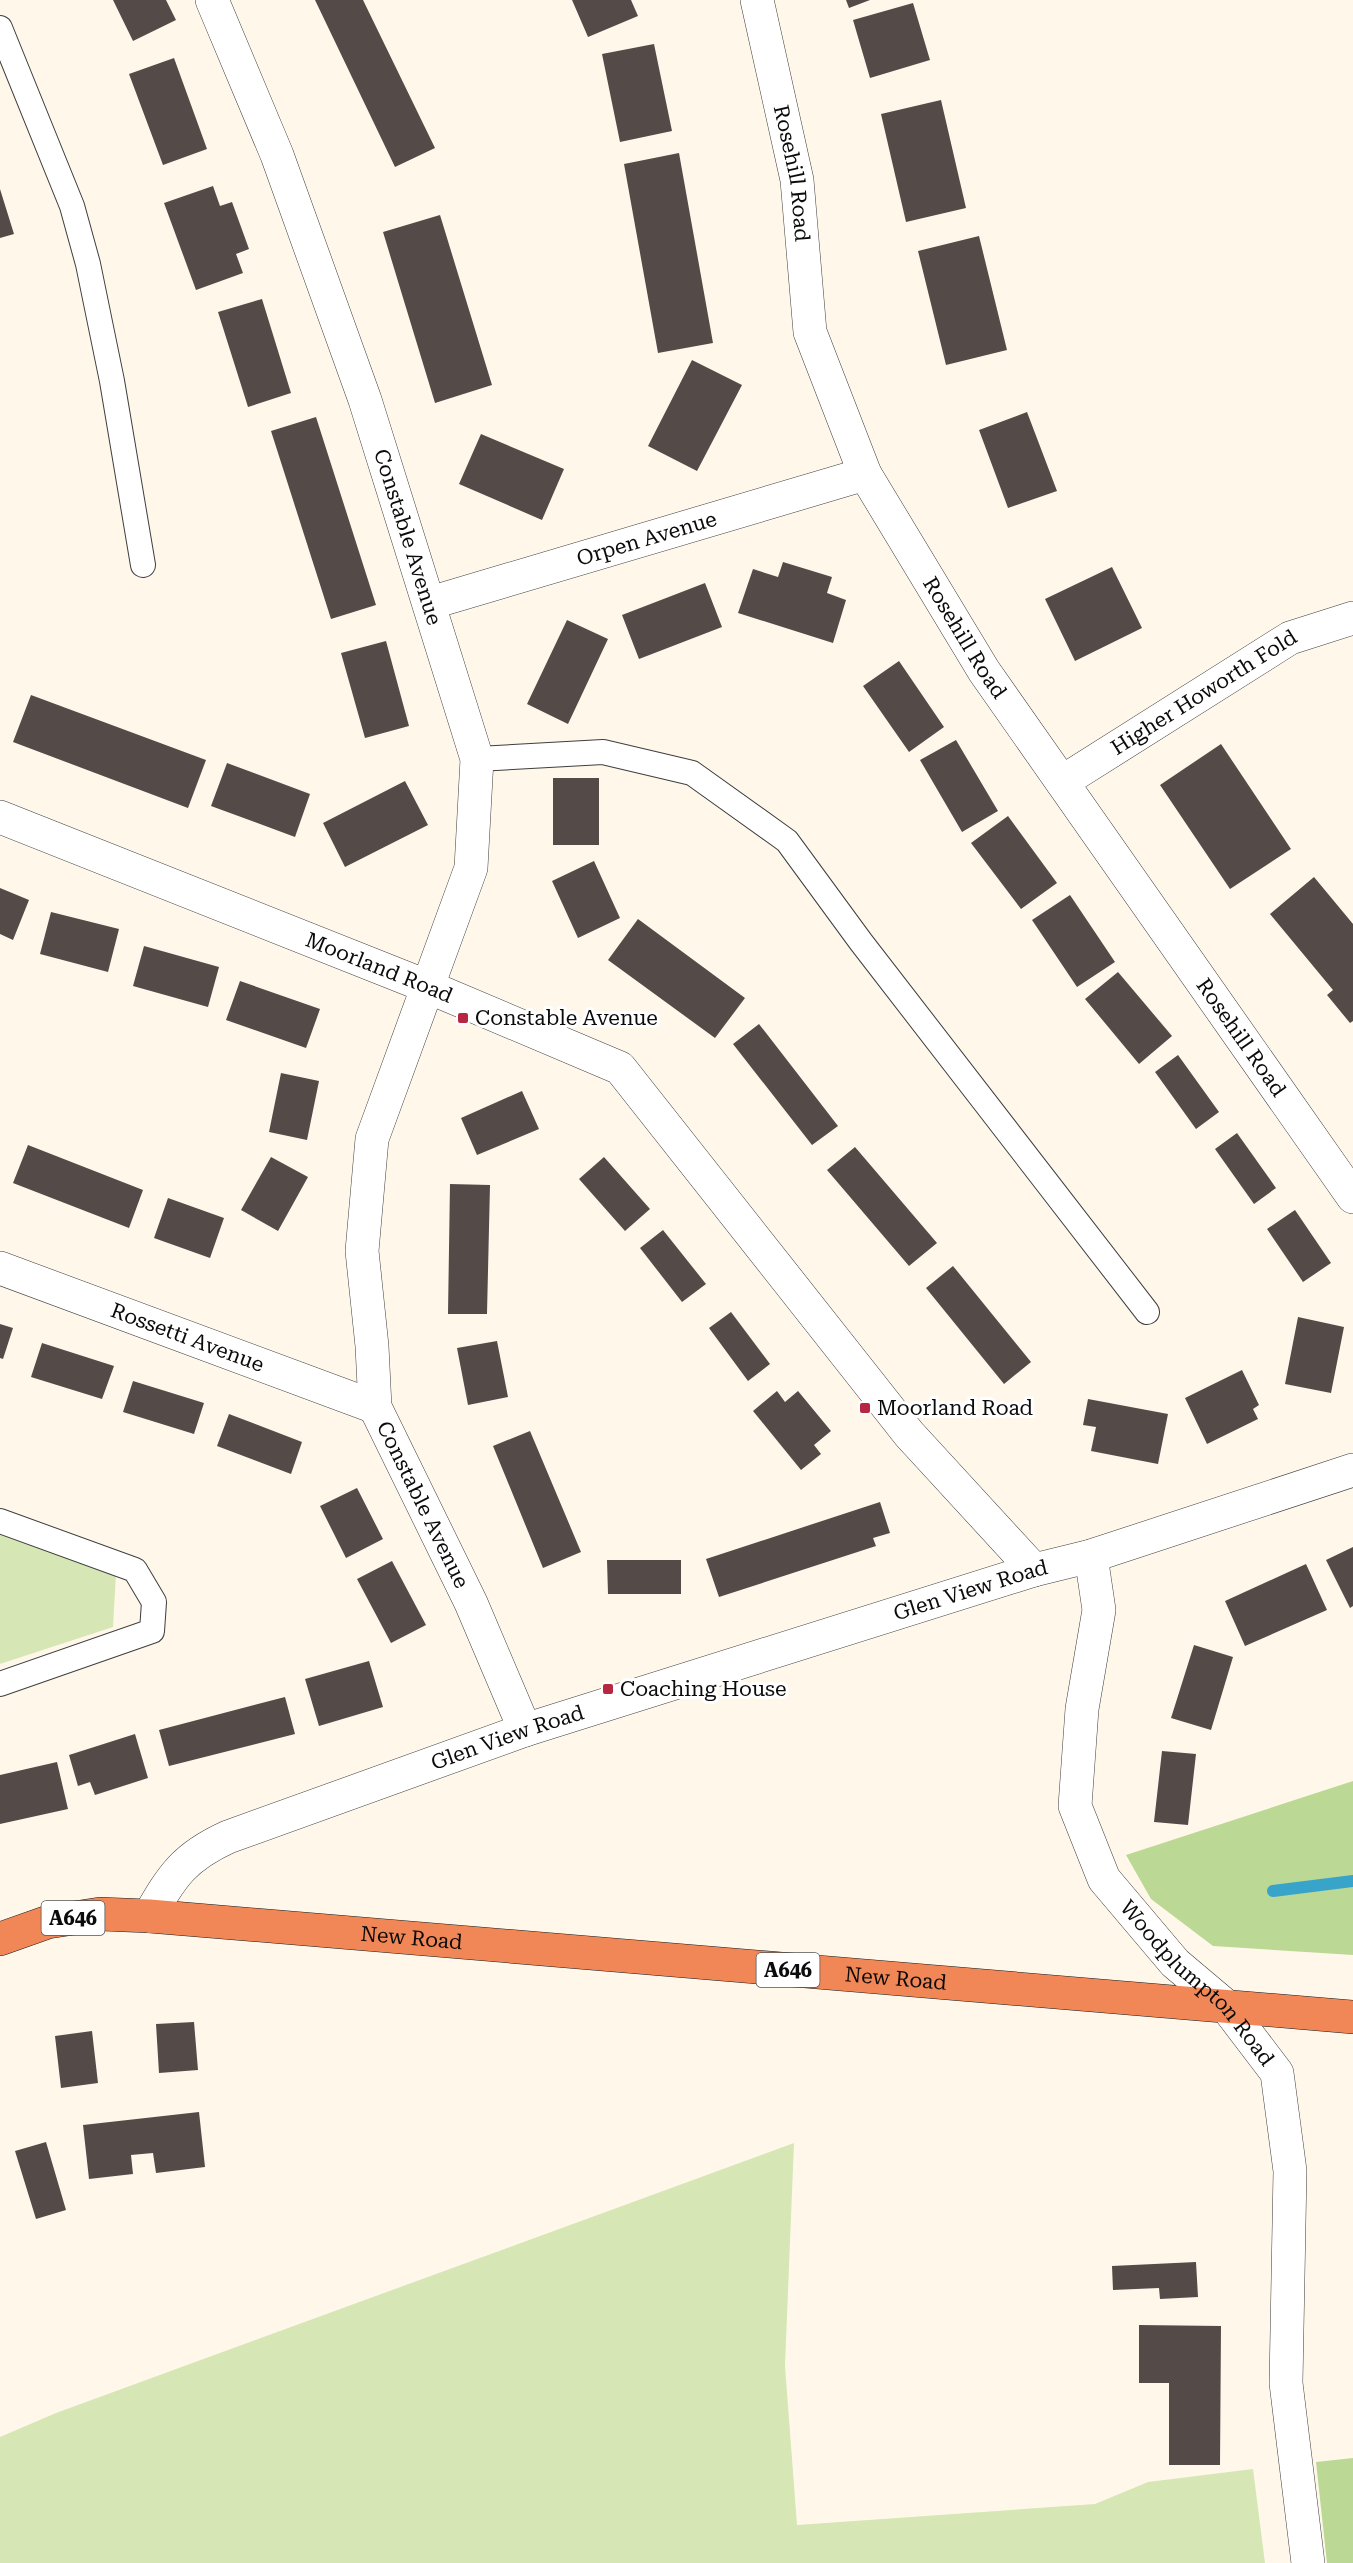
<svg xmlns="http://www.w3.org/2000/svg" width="1353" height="2563" font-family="'Roboto Serif',serif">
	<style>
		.green { fill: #d6e7b5 }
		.forest { fill: #bcd895 }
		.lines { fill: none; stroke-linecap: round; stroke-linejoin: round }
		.stream { stroke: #39a4c9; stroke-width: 12 }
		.building { fill: #544b48 }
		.lane-casing { stroke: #3e3e3e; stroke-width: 26 }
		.street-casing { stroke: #3e3e3e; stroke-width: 34 }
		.highway-casing { stroke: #1c1c1c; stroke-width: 34 }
		.lane { stroke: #fff; stroke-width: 24 }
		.street { stroke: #fff; stroke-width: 33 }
		.highway { stroke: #f18756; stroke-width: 33 }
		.poi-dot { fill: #b72742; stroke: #fff; stroke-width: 2 }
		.labels { text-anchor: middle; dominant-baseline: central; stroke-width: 6; stroke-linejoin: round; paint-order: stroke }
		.shield { fill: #fff; stroke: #545454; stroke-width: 1.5 }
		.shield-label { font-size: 20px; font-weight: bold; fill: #0b0b0b }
		.street-label { font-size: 21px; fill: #0b0b0b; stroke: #fff }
		.poi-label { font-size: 21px; fill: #0b0b0b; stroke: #fff; text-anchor: start }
	</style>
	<rect width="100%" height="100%" fill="#fff8ea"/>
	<path class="green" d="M0,1532L116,1574L113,1627L0,1664Z
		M794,2143L785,2366L797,2525L1095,2504L1148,2482L1253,2469L1265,2563H0V2437L56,2413Z"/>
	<path class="forest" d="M1353,1781V1955L1213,1946L1151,1899L1126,1855Z
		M1353,2458V2563H1327L1316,2462Z"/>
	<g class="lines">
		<path class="stream" d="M1273,1891L1353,1881"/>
	</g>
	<path class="building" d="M113,0H166L176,20L133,41Z
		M315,0H363L435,148L395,167Z
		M572,0H631L638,16L588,37Z
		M846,0H870L849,8Z
		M913,3L930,60L870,78L853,20Z
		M654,44L672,131L620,142L602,54Z
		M174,58L207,149L163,165L129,74Z
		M941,100L966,208L906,222L881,114Z
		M679,153L713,343L658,353L624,164Z
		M213,186L220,206L232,202L249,249L236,254L243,273L196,290L164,203Z
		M0,189L14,234L0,238Z
		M440,215L492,385L435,403L383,232Z
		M979,236L1007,350L946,365L918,251Z
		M262,299L291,393L248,407L218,312Z
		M692,360L742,385L697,471L648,446Z
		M1027,412L1057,491L1008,508L979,430Z
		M316,417L376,605L331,619L271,431Z
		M481,434L564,469L542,520L459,484Z
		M783,562L832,577L827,593L846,600L833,643L738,613L753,569L778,577Z
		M1112,567L1142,628L1075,661L1045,599Z
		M705,583L722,627L639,659L622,615Z
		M567,620L608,639L568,724L527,704Z
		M386,641L409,726L365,738L341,653Z
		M899,661L944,727L909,752L863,686Z
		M31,695L206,760L188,808L13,742Z
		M956,740L998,811L962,832L920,760Z
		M1221,744L1291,849L1230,889L1160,785Z
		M227,763L310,794L295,837L211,806Z
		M553,778H599V845H553Z
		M405,781L428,825L345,867L323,823Z
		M1008,816L1057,883L1021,909L971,843Z
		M594,861L620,918L578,938L552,881Z
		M1314,877L1353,924V1021L1350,1023L1327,995L1333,990L1270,914Z
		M0,888L29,900L13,940L0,934Z
		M1070,895L1115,962L1077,987L1032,920Z
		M51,912L119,929L108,972L40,954Z
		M638,919L745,998L715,1038L608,960Z
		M144,946L219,967L208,1007L133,986Z
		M1118,972L1172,1036L1139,1064L1085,999Z
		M240,981L320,1009L306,1048L226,1020Z
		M759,1024L838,1126L812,1145L733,1044Z
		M1178,1055L1219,1112L1196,1129L1155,1072Z
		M281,1073L319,1081L307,1140L269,1132Z
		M522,1091L539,1129L477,1155L461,1118Z
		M1237,1133L1276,1188L1254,1204L1215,1149Z
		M28,1145L143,1190L129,1228L13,1183Z
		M855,1147L937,1243L909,1266L827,1170Z
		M271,1157L308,1177L278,1231L241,1210Z
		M604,1157L650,1209L625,1231L579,1179Z
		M450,1184L490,1185L487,1314H448Z
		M168,1198L224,1218L210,1258L154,1238Z
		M1295,1210L1331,1263L1303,1282L1267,1229Z
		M663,1230L706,1284L682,1302L640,1248Z
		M953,1266L1031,1362L1004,1384L926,1288Z
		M731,1312L770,1364L748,1381L709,1328Z
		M1298,1317L1344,1327L1331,1393L1285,1384Z
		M0,1324L13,1328L3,1359L0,1358Z
		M497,1341L508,1397L468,1405L457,1348Z
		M42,1343L114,1366L102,1399L31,1377Z
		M1242,1370L1259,1405L1253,1409L1258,1419L1207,1444L1185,1398Z
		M133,1381L204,1403L194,1434L123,1412Z
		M777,1391L785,1402L798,1391L831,1431L814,1445L821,1454L801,1470L753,1411Z
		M1088,1399L1168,1414L1158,1464L1091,1451L1096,1427L1083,1425Z
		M229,1414L302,1442L291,1474L217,1446Z
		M530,1431L581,1552L543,1568L493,1446Z
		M357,1488L383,1539L346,1558L320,1506Z
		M880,1502L890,1533L873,1538L876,1546L719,1597L706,1559Z
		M1353,1547V1606L1350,1608L1326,1560Z
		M607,1560H681V1594H608Z
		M392,1561L426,1625L391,1643L357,1579Z
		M1306,1564L1327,1610L1245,1646L1225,1601Z
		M1194,1645L1233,1657L1211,1730L1171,1718Z
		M369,1661L383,1707L319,1726L305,1679Z
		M285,1697L295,1734L169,1766L159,1730Z
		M135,1734L148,1778L95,1795L90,1782L78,1786L69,1755Z
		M1162,1751L1196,1754L1188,1825L1154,1822Z
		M57,1762L68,1809L0,1824V1775Z
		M194,2022L198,2070L159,2073L156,2024Z
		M92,2031L98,2083L61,2088L55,2036Z
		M199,2112L205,2167L156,2173L153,2153L131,2155L133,2174L89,2179L83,2125Z
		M46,2142L66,2210L36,2219L15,2151Z
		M1196,2262L1198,2297L1160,2299L1159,2288L1113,2290L1112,2266Z
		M1139,2325L1221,2326L1220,2465H1169V2383H1139Z"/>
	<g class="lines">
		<defs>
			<path id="lane" d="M0,28L72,206L88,264L112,381L143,565
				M477,759L603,752L692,773L787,841L861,942L1147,1312
				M0,1521L135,1570L154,1602L152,1631L0,1684"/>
			<g id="street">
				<path id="s1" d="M212,0L277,155L365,400L477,759L471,868L372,1139L362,1251L372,1346L375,1407L471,1603L525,1730"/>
				<path id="s2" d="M757,0L797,180L810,332L865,474L984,671L1353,1197"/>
				<path id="s3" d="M430,603L865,474"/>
				<path id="s4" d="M1062,782L1290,638L1353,618"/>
				<path id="s5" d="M0,817L426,986L620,1068L909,1434L1034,1570"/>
				<path id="s6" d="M0,1268L375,1407"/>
				<path id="s7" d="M1091,1556L1099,1610L1082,1709L1075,1806L1104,1879L1175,1963L1226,2006L1277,2073L1290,2171L1286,2383L1308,2563"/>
				<path id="s8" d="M149,1916C172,1876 184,1857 228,1837L525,1730L1034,1570L1091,1556L1353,1470"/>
			</g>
			<g id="highway">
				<path id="s9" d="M0,1939L48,1922L100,1914L149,1916L1353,2017"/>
			</g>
		</defs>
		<use href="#lane" class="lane-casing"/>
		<use href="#street" class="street-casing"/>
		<use href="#highway" class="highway-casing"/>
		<use href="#lane" class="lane"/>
		<use href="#street" class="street"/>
		<use href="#highway" class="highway"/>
	</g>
	<g class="poi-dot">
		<rect x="457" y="1012" width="12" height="12" rx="3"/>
		<rect x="859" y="1402" width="12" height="12" rx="3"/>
		<rect x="602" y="1683" width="12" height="12" rx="3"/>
	</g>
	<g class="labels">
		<g class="shield">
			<rect x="41.5" y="1901" width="63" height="34" rx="4.5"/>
			<rect x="756.5" y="1953" width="63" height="34" rx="4.5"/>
		</g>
		<g class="shield-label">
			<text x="73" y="1918">A646</text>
			<text x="788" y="1970">A646</text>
		</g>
		<g class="street-label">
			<text stroke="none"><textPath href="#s2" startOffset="177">Rosehill Road</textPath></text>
			<text stroke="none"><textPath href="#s1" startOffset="572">Constable Avenue</textPath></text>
			<text stroke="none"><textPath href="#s3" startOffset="226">Orpen Avenue</textPath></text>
			<text stroke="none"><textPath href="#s2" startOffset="681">Rosehill Road</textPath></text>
			<text stroke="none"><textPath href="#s4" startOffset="168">Higher Howorth Fold</textPath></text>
			<text stroke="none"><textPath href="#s5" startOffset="408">Moorland Road</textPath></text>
			<text stroke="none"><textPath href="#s2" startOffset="1167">Rosehill Road</textPath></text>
			<text stroke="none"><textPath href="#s6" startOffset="200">Rossetti Avenue</textPath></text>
			<text stroke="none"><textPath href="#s1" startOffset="1580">Constable Avenue</textPath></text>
			<text stroke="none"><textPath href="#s8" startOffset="897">Glen View Road</textPath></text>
			<text stroke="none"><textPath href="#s8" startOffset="411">Glen View Road</textPath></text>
			<text stroke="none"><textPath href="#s9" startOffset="416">New Road</textPath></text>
			<text stroke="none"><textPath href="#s9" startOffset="902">New Road</textPath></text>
			<text stroke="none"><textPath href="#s7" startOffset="471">Woodplumpton Road</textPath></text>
		</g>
		<g class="poi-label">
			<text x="475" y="1018">Constable Avenue</text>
			<text x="877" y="1408">Moorland Road</text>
			<text x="620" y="1689">Coaching House</text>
		</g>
	</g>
</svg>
